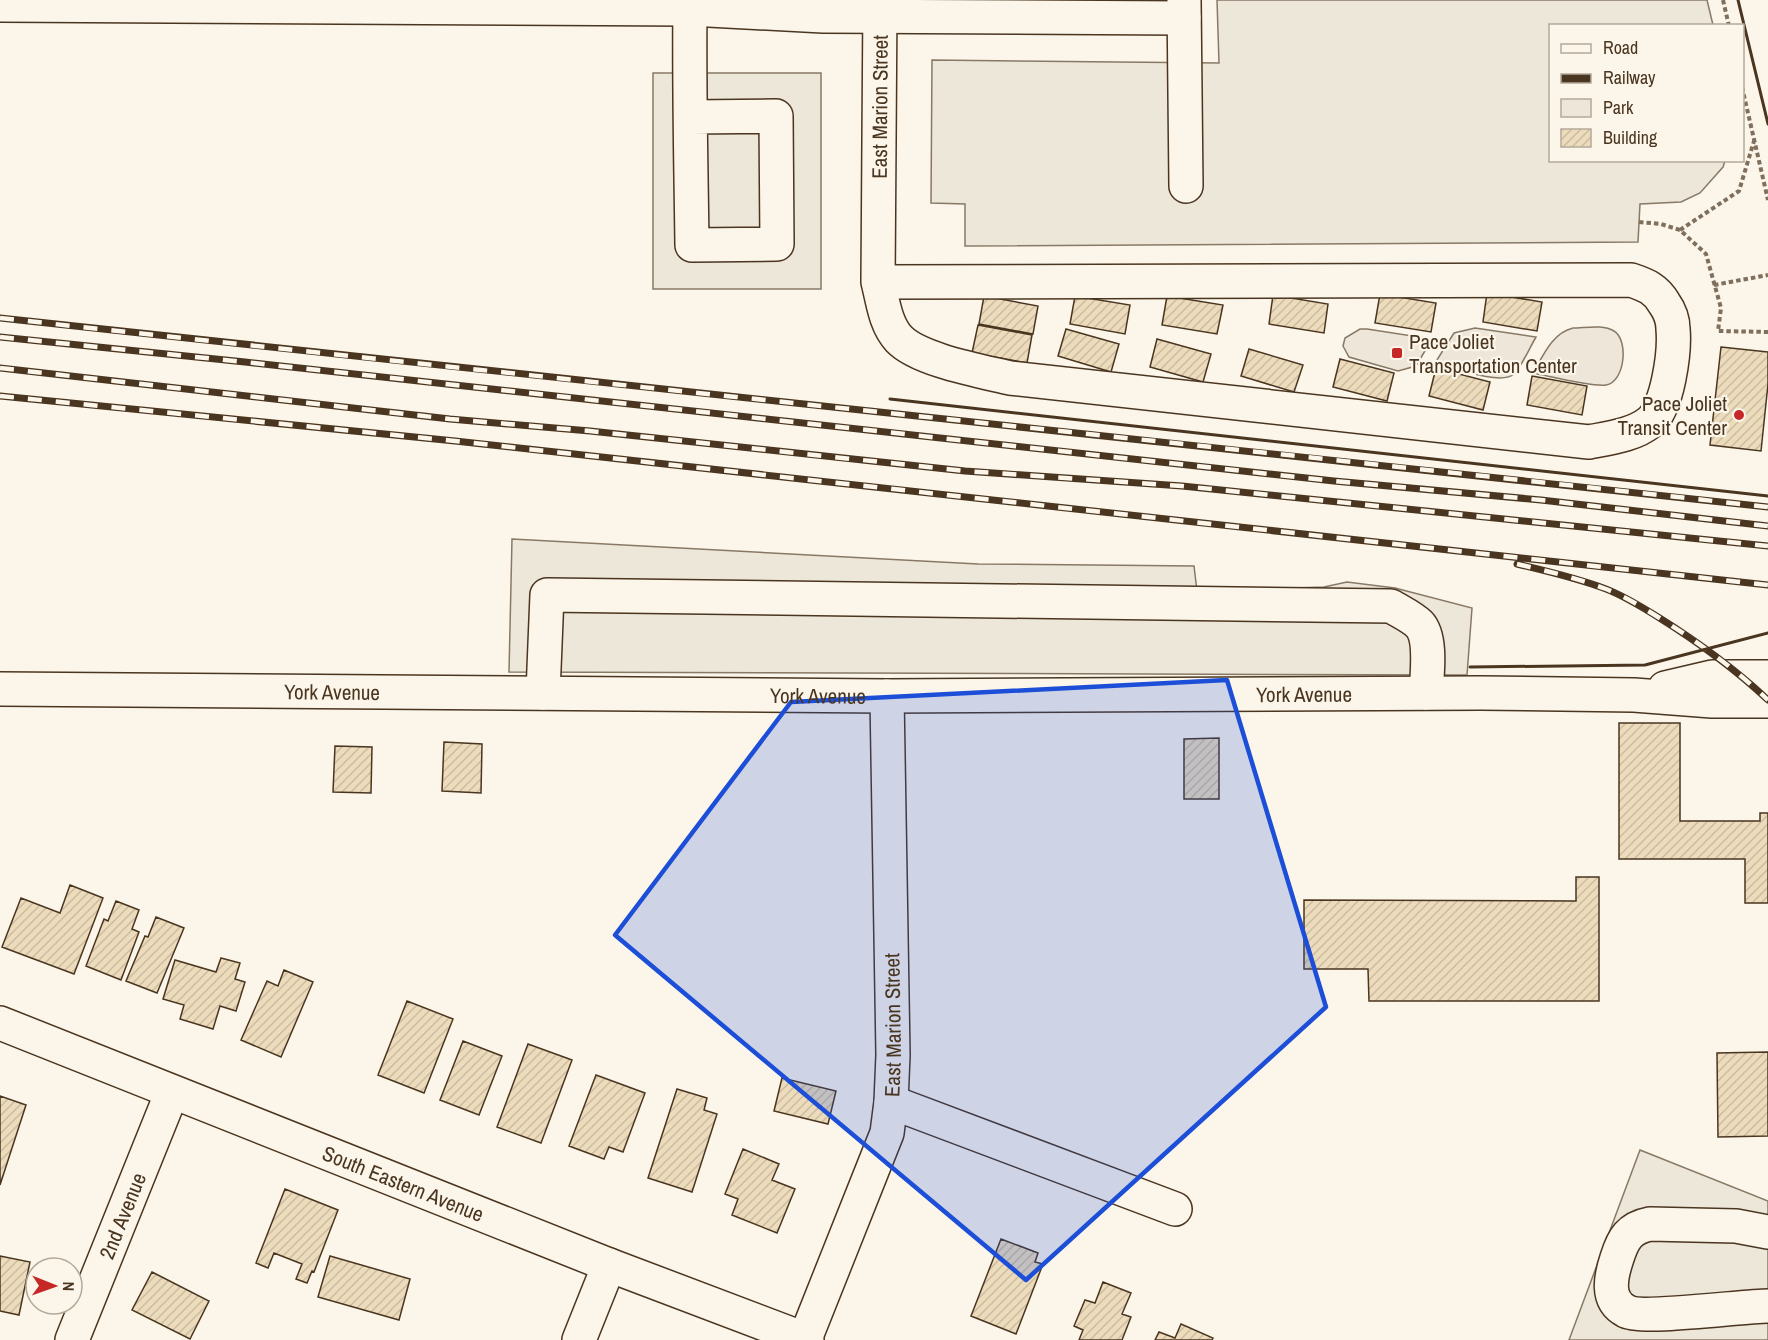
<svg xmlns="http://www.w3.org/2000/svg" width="1768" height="1340" font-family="'Archivo Narrow',sans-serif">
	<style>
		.green { fill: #ede6d9; stroke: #887966; stroke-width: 1.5 }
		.parking { fill: #ede7d9; stroke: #887966; stroke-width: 1.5 }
		.building { fill: url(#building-hatch); stroke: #4a3520; stroke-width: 1.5 }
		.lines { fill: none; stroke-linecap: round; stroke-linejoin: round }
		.minor-casing { stroke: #4a3520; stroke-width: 36 }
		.path { stroke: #7f6f5c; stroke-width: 4; stroke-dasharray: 4.5 3; stroke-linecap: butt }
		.minor { stroke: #fbf6e9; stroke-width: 33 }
		.rail-casing { stroke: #4a3520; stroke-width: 7 }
		.rail { stroke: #fbf6e9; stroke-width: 4.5; stroke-dasharray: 14; stroke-linecap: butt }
		.wall { stroke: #4a3520; stroke-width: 3 }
		.marked { fill: #1d4ed8; fill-opacity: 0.2; stroke: #1d4ed8; stroke-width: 4.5; stroke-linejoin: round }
		.poi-dot { fill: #c62828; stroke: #fbf6e9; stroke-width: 2 }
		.labels { text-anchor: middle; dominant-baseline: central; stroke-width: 4.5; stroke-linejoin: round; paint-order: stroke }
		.street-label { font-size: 21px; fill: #4a3520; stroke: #fbf6e9 }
		.poi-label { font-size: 21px; fill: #4a3520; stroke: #fbf6e9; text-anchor: start }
	</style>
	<defs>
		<pattern id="building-hatch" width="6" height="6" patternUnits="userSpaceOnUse" patternTransform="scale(1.5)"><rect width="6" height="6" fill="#ecdcbc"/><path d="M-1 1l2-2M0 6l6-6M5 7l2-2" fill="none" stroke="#ccbda1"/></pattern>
	</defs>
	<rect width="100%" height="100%" fill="#fbf6e9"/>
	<path class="green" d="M1475,328L1536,337C1530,347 1522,366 1514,374C1501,386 1452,367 1435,363L1454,333Z
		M1573,328C1585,328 1603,324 1614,331C1629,340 1625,382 1606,385C1592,387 1549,376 1533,373C1543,356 1552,333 1573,328Z
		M1360,329H1367L1432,339L1416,366L1398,371L1349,357L1343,346L1345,338Z"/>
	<path class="parking" d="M1217,0H1707L1713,25L1550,26V160L1725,161L1723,167L1700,193L1681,202L1640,204L1638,242L965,246V204L931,203L932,60L1219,63Z
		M653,73H821V289H653Z
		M512,539L978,564L1194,566L1197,591L1324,587L1347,582L1395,588L1472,608L1467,675L509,672Z
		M1640,1150L1768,1201V1340H1569Z"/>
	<path class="building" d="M1487,293L1542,302L1537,331L1483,322Z
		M1380,294L1436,303L1431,332L1375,323Z
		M1273,295L1328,304L1324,333L1269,324Z
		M984,296L1038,306L1033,334L979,324Z
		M1075,296L1130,305L1125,334L1070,324Z
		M1167,296L1223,305L1217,334L1162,325Z
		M978,325L1032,335L1027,363L972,353Z
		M1066,329L1119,344L1111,372L1058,356Z
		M1157,339L1211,354L1203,382L1150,367Z
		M1721,347L1768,352V384L1761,451L1710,445Z
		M1249,349L1303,365L1294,392L1241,376Z
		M1340,359L1394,373L1387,401L1333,387Z
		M1436,368L1490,382L1483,410L1429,396Z
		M1532,376L1587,386L1582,415L1527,405Z
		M1619,723H1680V821H1760V813H1768V903H1745V859H1619Z
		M1219,738V799H1184V739Z
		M444,742L482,744L481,793L442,791Z
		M335,746L372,747L371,793L333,792Z
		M1576,877H1599V1001H1369L1368,969H1304V900L1576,901Z
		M70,885L103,898L74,974L2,947L21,898L60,913Z
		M116,901L139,910L132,929L139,932L121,980L86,966L104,919L108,921Z
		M156,917L184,928L157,993L126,981L145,936L148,937Z
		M221,958L240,963L235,979L245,982L236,1011L220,1006L213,1029L180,1019L184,1005L163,999L175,960L216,972Z
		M284,970L313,982L281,1057L241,1040L267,981L278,986Z
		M407,1001L453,1019L424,1093L378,1075Z
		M463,1041L502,1056L479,1115L440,1100Z
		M528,1044L572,1060L541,1143L497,1127Z
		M1768,1052V1136L1718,1137L1717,1053Z
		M596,1075L645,1093L623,1152L609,1147L604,1159L569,1146Z
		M782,1078L836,1091L828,1124L774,1111Z
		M677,1089L707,1098L704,1110L717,1114L692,1192L648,1178Z
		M0,1096L26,1105L0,1185Z
		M743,1149L779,1164L772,1180L795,1189L777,1233L732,1215L738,1199L725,1194Z
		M285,1189L338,1210L314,1272L312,1271L307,1283L296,1279L302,1264L274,1253L268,1268L256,1263Z
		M1001,1239L1038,1253L1035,1262L1043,1264L1016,1334L971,1316Z
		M0,1256L30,1262L19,1315L0,1311Z
		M330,1256L410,1279L399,1320L318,1297Z
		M152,1272L209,1301L190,1339L132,1310Z
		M1103,1282L1131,1293L1122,1314L1131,1317L1122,1340H1079L1083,1330L1074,1326L1085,1300L1095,1303Z
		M1181,1324L1213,1338L1212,1340H1155L1159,1332L1175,1338Z"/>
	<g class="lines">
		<defs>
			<g id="minor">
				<path d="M1184,0L1186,186"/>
				<path d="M0,5L690,9L823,16L1184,18"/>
				<path d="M690,9C689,87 691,166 692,245L777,244L776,116L691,117"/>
				<path id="s1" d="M878,282L1631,280C1646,285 1656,289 1664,303C1669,310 1673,320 1673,329C1675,351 1668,407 1650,422C1634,435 1610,438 1589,442L1010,378C981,371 919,360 899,339C885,324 883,301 878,282L880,0"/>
				<path d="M1665,688L1712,677H1768"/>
				<path id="s2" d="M0,689L887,696L1481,693L1634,695L1712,701H1768"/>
				<path d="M543,693L547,595L1391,606C1399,611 1412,617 1419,624C1432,637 1427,675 1426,693"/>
				<path id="s3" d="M0,1023L609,1265L807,1340"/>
				<path d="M891,1102L1175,1209"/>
				<path d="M1768,1232L1736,1226L1650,1224C1629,1228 1623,1239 1617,1258C1611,1276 1605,1300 1626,1311C1641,1320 1743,1306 1768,1306"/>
				<path id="s4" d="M805,1339L887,1133L891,1102L893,1055L887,696"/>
				<path id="s5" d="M72,1340L172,1092"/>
				<path d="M579,1340L609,1265"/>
			</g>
		</defs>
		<use href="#minor" class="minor-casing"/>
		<path class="path" d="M1723,0L1729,26
			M1742,87L1768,200
			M1639,222L1661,224L1680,230L1706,254L1721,308L1718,331L1768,332
			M1680,230L1739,191L1754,141
			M1714,285L1768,275"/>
		<use href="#minor" class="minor"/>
		<defs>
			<path id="rail" d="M0,318C589,383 1179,442 1768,507
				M0,337L245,362L1334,481L1541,500L1768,526
				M0,368L450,419L590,431L965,471L1182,486L1768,546
				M0,396L455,441L1768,585
				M1517,564C1547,571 1577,578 1606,589C1624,596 1642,607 1658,617C1698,642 1734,668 1768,700"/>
		</defs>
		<use href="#rail" class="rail-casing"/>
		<use href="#rail" class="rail"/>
		<path class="wall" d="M1738,0L1768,124
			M890,399L1768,496
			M1470,667L1645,665L1768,633"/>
	</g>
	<path class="marked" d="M1227,680L1326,1007L1026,1280L615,935L791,702Z"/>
	<g class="poi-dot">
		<rect x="1391" y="347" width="12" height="12" rx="3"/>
		<circle cx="1739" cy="415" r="6"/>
	</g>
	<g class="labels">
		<g class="street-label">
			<text stroke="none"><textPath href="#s1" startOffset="1923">East Marion Street</textPath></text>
			<text stroke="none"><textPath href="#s2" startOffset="332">York Avenue</textPath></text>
			<text stroke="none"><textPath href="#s2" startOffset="1304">York Avenue</textPath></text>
			<text stroke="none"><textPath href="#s2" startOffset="818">York Avenue</textPath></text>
			<text stroke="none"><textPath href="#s4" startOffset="330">East Marion Street</textPath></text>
			<text stroke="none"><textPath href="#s3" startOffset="434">South Eastern Avenue</textPath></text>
			<text stroke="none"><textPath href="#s5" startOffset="134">2nd Avenue</textPath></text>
		</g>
		<g class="poi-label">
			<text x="1409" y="341">Pace Joliet<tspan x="1409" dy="24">Transportation Center</tspan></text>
			<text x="1727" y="403" text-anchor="end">Pace Joliet<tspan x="1727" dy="24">Transit Center</tspan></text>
		</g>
	</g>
	<rect x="1549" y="24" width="195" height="138" fill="#fbf6e9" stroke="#b4a999" stroke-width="1.5"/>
	<rect x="1561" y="44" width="30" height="9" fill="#fbf6e9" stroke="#b4a999" stroke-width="1.5"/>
	<text x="1603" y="54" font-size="18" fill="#4a3520">Road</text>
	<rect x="1561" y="74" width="30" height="9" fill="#4a3520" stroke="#b4a999" stroke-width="1.5"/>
	<text x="1603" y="84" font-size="18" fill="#4a3520">Railway</text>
	<rect x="1561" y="99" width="30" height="18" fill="#ede6d9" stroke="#b4a999" stroke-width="1.5"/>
	<text x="1603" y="114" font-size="18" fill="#4a3520">Park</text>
	<rect x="1561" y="129" width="30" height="18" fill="url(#building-hatch)" stroke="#b4a999" stroke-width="1.5"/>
	<text x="1603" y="144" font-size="18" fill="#4a3520">Building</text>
	<g transform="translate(54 1286) rotate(91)"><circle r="28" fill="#fbf6e9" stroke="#b4a999" stroke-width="1.5"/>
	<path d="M0-4.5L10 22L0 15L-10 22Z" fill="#c62828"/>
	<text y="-9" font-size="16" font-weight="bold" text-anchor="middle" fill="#4a3520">N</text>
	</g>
</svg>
